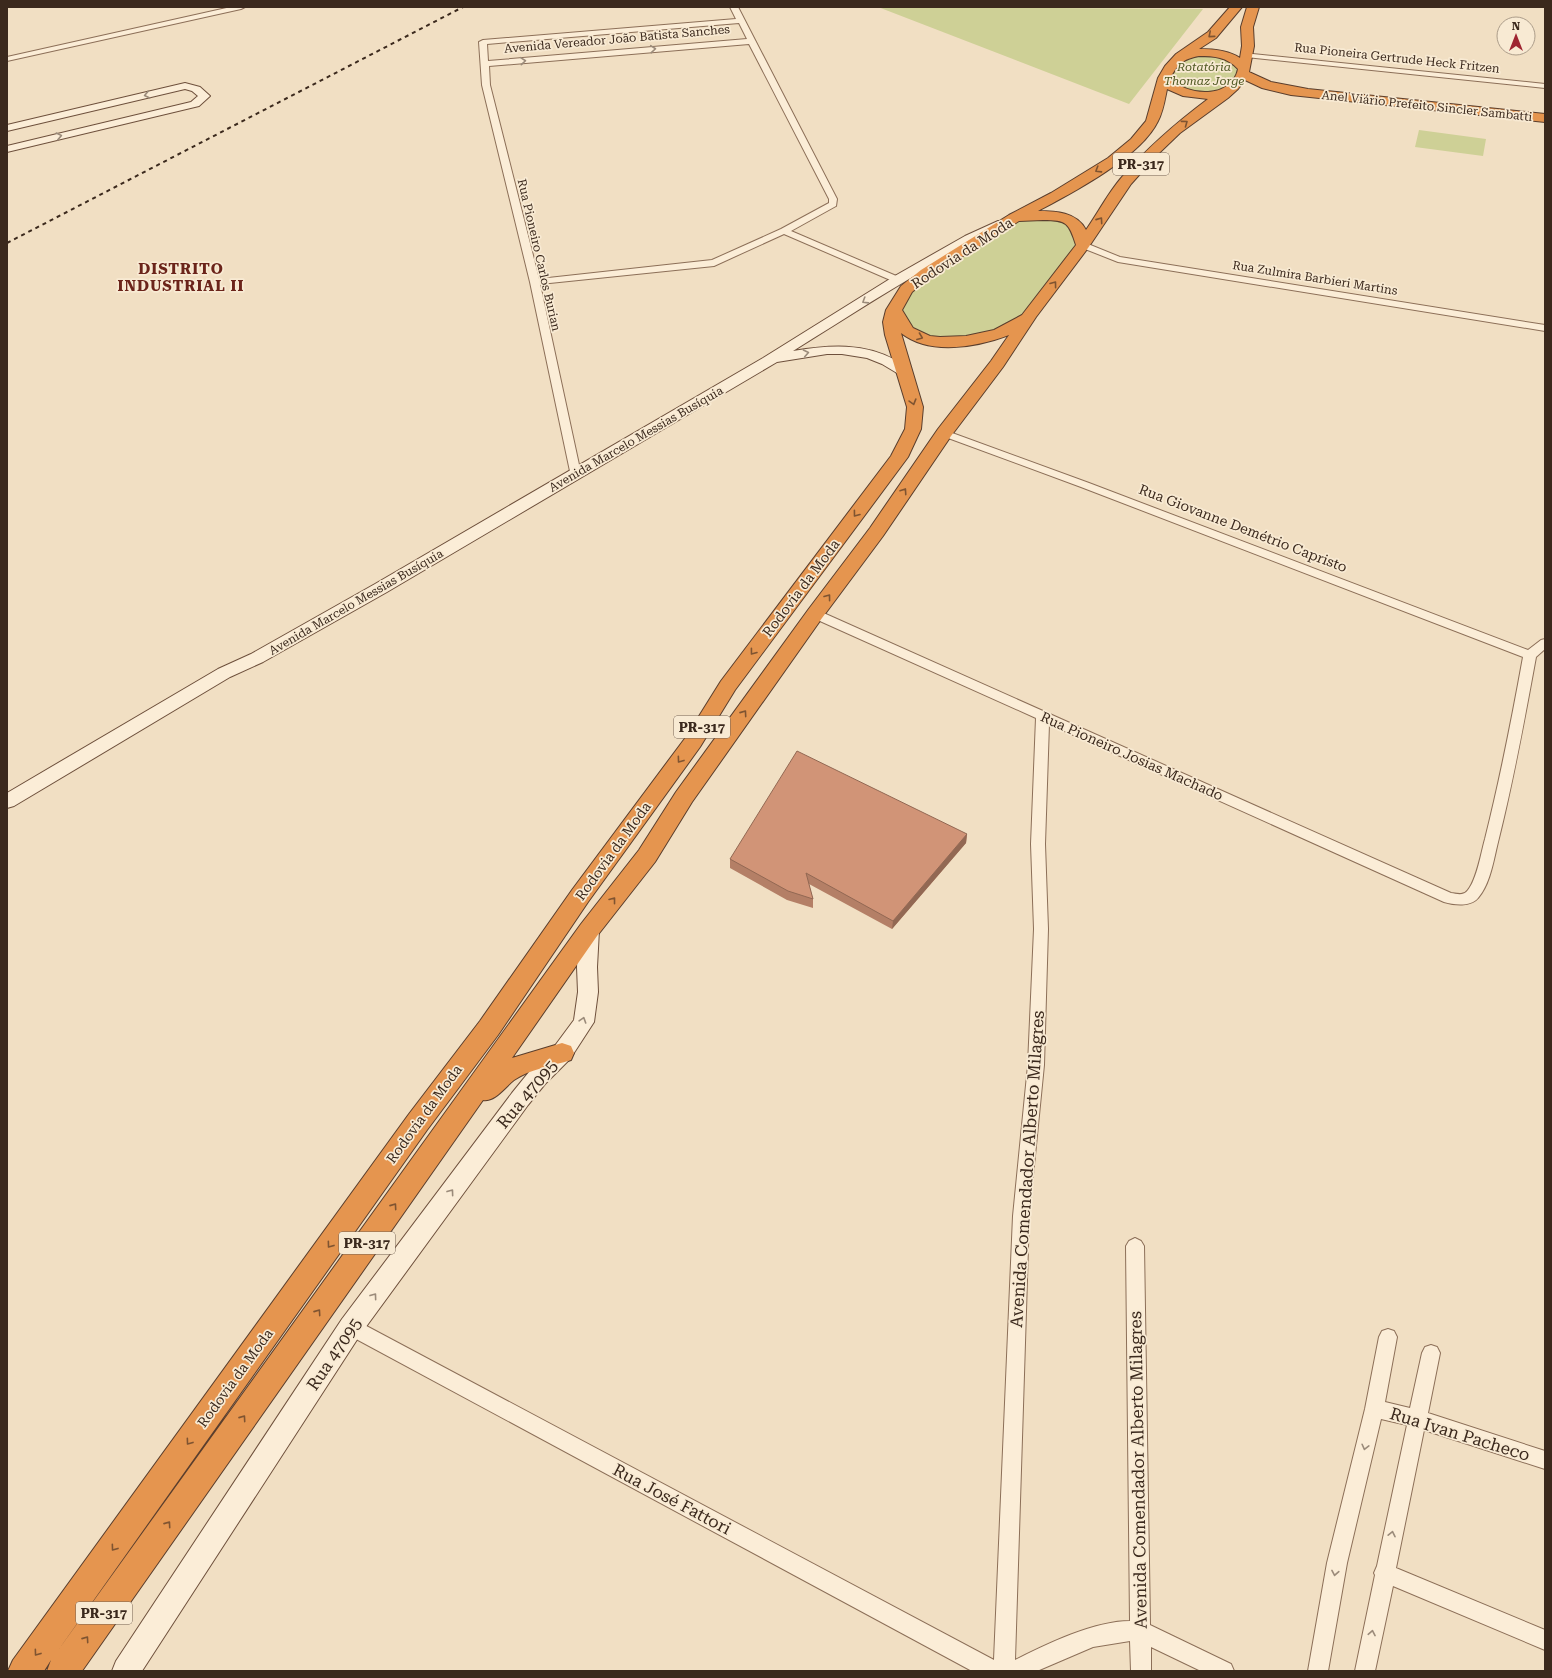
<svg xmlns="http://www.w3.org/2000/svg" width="1552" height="1678" font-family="'Roboto Serif',serif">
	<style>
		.green { fill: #ced096 }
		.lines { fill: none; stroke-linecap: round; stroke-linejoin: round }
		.street-casing { stroke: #8c6f58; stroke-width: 2 }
		.secondary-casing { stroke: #6e503c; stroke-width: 2 }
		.highway-casing { stroke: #5a3e2d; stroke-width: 2 }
		.street { fill: #fbedd7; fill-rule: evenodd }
		.secondary { fill: #fbedd7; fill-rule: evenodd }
		.highway { fill: #e5954f; fill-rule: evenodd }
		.rail { stroke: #3b291d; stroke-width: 2; stroke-dasharray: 4 4; stroke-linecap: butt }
		.wall { fill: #b47f66 }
		.shaded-wall { fill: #926853 }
		.building { fill: #d19477; stroke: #926853 }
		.oneway { stroke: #7f5431 }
		.oneway2 { stroke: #9b8b7a }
		.labels { text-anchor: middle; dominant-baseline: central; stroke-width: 3.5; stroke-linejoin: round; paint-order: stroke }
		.far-street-label { font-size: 12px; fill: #3b291d; stroke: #f8ead3 }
		.far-park-label { font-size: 12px; font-style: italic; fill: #505923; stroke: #f8ead3 }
		.shield { fill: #f8ead3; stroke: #746354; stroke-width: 1 }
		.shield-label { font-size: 13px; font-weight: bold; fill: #3b291d }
		.street-label { font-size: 14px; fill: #3b291d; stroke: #f8ead3 }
		.far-district-label { font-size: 15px; font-weight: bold; letter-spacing: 1px; fill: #6b241a; stroke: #f8ead3 }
		.near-street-label { font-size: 17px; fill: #3b291d; stroke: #f8ead3 }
	</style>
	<rect width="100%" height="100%" fill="#f1dfc3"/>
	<path class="green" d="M878,7L1203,9L1129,104Z
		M1213,53L1244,69L1226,93L1198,95L1169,86V69L1180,57Z
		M1419,130L1486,139L1483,156L1415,147Z
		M1014,218L1067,220L1083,245L1030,315L1002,333L930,341L901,324L899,300L906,289Z"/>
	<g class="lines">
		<defs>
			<path id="street" d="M231,7H245L241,9L7,61V57Z
				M730,7H738L837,199L836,206L791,231L901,278L903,280L901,282H895L784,234L714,266L540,284L581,474L579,476H571L530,282L482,85L479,42L483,40L736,19ZM739,23L747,39L488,61L487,44ZM749,44L829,199V203L781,229L712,260L539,279L490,85L489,66Z
				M1243,53L1545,84V88L1246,57H1243Z
				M1083,242L1120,257L1545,325V331L1118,262L1080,247L1078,245L1080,243Z
				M944,430L1089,483L1528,650L1541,640L1545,639V649L1536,657C1525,717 1514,778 1499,838C1494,857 1491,883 1478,898C1471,907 1454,905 1444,902L1049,724L1045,844L1048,929L1044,1065L1029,1216L1015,1660C1047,1644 1094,1621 1130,1621L1126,1246L1129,1241L1135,1238L1141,1241L1144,1246L1150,1625L1231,1664L1234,1671H1201L1151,1647V1671H1131L1130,1641L1093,1647L1037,1671H972L345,1333L342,1327L345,1321L351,1319L357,1321L994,1660L1013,1216L1028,1065L1034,929L1031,844L1036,718L811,617L809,614L811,611H819L1451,893C1457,894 1464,896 1468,890C1477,879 1481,853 1485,839C1500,779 1512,718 1523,657L1081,487L940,435L939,433L940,431Z
				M1388,1329L1394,1331L1397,1337L1385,1402L1410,1408L1422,1353L1425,1347L1431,1345L1437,1347L1440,1353L1428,1413L1545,1451V1469L1424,1430L1396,1568L1545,1630V1650L1393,1586L1375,1671H1355L1375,1575L1374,1573L1377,1566L1407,1425L1381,1419L1347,1563L1328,1671H1308L1327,1563L1365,1409L1379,1337L1382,1331Z"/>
			<path id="secondary" d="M185,83L200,87L210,96L199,106L7,152V146L191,102L198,96L192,91L185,89L7,131V125Z
				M998,221L1002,222L1004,225L1002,228C930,263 862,308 793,351C828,345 865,342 897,361C901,364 906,366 909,370L907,373L902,374L897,373L882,364L867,358L842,354H827L777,362L387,592L263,662L230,677L14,806L7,808V793L218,669L251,654L375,584L763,358L893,277L965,236Z
				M589,922L596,925L599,930L597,967L598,992L594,1022L570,1059L545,1084L528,1105L360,1335L142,1671H112L116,1661L342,1319L512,1093L529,1072L554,1047L574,1020L578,992L577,967L579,930L582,925Z"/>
			<path id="highway" d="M1230,7H1242L1216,38L1199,49C1213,49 1228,50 1240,58L1242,46L1241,27L1247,7H1259L1253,27L1254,46L1249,72L1271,82L1308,89L1545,114V122L1291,95L1262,88L1245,80L1238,89L1228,98L1180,133L1156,156L1131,184L1088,248L1036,317L1003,367L951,436L883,536L822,618L692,802L655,862L597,936L512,1058L562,1043L571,1046L574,1053L571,1060C552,1066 530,1069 514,1080C505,1087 495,1102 483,1100L82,1671H47L51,1660L44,1671H8L13,1660L409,1114L480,1021L572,890L686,737L721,681L891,456L905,429L907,407L885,335L883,322L886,310L901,286L921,270L1009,215L1051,193L1108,158L1131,139L1146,121L1158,78L1165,66L1176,54L1208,32ZM1199,56C1214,56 1227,57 1238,69C1232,99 1187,97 1170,78C1178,64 1183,59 1199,56ZM1167,89L1183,96L1208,99C1176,123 1149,146 1122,177C1108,193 1098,213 1086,230C1077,212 1055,211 1038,211C1072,193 1141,157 1158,121C1163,112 1165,99 1167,89ZM1043,220C1067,220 1069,223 1076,245L1022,315L994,330L966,336L940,337L930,336L913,328L902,310L912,292L931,276L1019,221ZM901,333C930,356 977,347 1009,335L991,361L938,429L870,528L808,610L676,792L639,850L581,924L59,1649L427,1130L498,1035L588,902L700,747L735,690L908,457L921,429L923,407Z"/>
		</defs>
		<use href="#street" class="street-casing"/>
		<use href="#secondary" class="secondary-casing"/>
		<use href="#highway" class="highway-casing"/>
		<use href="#street" class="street"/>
		<use href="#secondary" class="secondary"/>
		<use href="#highway" class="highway"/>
		<path class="rail" d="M7,243L463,7"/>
	</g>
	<path class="wall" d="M967,834L966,843L892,929L809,884L813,899V908L787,900L730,868V859Z"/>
	<path class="shaded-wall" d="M967,834L966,843L892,929L893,921Z"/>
	<path class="building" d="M797,751L967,834L893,921L806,873L813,899L788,891L730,859Z"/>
	<defs><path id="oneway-chevron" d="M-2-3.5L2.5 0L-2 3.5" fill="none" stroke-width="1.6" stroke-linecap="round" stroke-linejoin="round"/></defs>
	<g class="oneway">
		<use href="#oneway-chevron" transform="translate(1211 35) rotate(139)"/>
		<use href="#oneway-chevron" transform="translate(1185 123) rotate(-36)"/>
		<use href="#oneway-chevron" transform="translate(1098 170) rotate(148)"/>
		<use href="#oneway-chevron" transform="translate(1100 220) rotate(-55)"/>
		<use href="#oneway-chevron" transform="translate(1054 284) rotate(-53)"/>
		<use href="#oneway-chevron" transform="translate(920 337) rotate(21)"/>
		<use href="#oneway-chevron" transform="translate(913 402) rotate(74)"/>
		<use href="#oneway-chevron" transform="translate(904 491) rotate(-56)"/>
		<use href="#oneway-chevron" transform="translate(856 514) rotate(127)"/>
		<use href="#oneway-chevron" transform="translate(828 597) rotate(-53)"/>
		<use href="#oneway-chevron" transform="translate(753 652) rotate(127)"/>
		<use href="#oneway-chevron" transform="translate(744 713) rotate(-55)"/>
		<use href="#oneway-chevron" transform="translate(680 760) rotate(126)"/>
		<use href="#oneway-chevron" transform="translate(613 900) rotate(-52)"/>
		<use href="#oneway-chevron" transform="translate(394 1206) rotate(-55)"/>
		<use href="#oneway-chevron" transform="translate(330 1245) rotate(126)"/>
		<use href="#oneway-chevron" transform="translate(318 1312) rotate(-55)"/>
		<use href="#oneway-chevron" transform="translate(243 1418) rotate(-55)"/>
		<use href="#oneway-chevron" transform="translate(189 1442) rotate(126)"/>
		<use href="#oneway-chevron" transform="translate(168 1524) rotate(-55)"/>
		<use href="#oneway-chevron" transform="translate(114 1548) rotate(126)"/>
		<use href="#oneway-chevron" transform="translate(86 1639) rotate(-55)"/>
		<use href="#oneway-chevron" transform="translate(37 1653) rotate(126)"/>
	</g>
	<g class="oneway2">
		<use href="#oneway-chevron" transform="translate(653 49) rotate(-5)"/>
		<use href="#oneway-chevron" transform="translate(523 61) rotate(-5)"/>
		<use href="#oneway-chevron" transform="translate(147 95) rotate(167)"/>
		<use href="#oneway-chevron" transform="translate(59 136) rotate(-13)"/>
		<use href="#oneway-chevron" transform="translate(865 301) rotate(148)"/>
		<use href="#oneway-chevron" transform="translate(806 353) rotate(-11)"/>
		<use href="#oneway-chevron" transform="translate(583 1020) rotate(-72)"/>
		<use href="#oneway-chevron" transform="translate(451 1192) rotate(-54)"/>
		<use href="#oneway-chevron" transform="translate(374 1296) rotate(-54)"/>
		<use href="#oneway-chevron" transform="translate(1365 1447) rotate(104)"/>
		<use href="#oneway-chevron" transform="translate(1392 1534) rotate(-78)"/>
		<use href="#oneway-chevron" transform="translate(1335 1573) rotate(100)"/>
		<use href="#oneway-chevron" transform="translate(1372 1633) rotate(-79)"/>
	</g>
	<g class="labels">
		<g class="far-street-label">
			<text transform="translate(617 39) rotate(-5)">Avenida Vereador João Batista Sanches</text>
			<text transform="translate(1397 58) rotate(6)">Rua Pioneira Gertrude Heck Fritzen</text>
			<text transform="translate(1427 106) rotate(6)">Anel Viário Prefeito Sincler Sambatti</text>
			<text transform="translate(539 255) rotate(77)">Rua Pioneiro Carlos Burian</text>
			<text transform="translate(1315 278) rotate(9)">Rua Zulmira Barbieri Martins</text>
			<text transform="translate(636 439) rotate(-30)">Avenida Marcelo Messias Busíquia</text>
			<text transform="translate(356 602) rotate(-30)">Avenida Marcelo Messias Busíquia</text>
		</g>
		<g class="far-park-label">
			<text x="1204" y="67">Rotatória<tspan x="1204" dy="14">Thomaz Jorge</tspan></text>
		</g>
		<g class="shield">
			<rect x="1113" y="153" width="56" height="22" rx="3"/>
			<rect x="674" y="716" width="56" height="22" rx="3"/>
			<rect x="339" y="1232" width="56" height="22" rx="3"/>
			<rect x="76" y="1602" width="56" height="22" rx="3"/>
		</g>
		<g class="shield-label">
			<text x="1141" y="164">PR-317</text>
			<text x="702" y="727">PR-317</text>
			<text x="367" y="1243">PR-317</text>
			<text x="104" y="1613">PR-317</text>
		</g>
		<g class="street-label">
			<text transform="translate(962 253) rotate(-33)">Rodovia da Moda</text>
			<text transform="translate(1243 528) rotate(21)">Rua Giovanne Demétrio Capristo</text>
			<text transform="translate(801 588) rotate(-53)">Rodovia da Moda</text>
			<text transform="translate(1132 756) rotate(24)">Rua Pioneiro Josias Machado</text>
			<text transform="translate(613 851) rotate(-54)">Rodovia da Moda</text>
			<text transform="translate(424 1114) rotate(-54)">Rodovia da Moda</text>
			<text transform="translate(235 1378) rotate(-54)">Rodovia da Moda</text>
		</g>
		<g class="far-district-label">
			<text x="181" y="269">DISTRITO<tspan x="181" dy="17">INDUSTRIAL II</tspan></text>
		</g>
		<g class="near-street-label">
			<text transform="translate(527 1094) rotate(-50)">Rua 47095</text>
			<text transform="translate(1027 1169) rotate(-86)">Avenida Comendador Alberto Milagres</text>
			<text transform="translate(334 1354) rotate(-56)">Rua 47095</text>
			<text transform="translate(1460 1434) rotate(17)">Rua Ivan Pacheco</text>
			<text transform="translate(1138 1470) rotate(-91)">Avenida Comendador Alberto Milagres</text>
			<text transform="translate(672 1499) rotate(28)">Rua José Fattori</text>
		</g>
	</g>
	<rect width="1552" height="1678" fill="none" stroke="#3b291d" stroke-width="16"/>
	<g transform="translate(1516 36)"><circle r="19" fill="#f8ead3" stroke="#ac9d8a"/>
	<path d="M0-3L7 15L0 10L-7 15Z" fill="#9f2531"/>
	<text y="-6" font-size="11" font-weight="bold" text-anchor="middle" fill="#3b291d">N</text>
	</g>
</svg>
